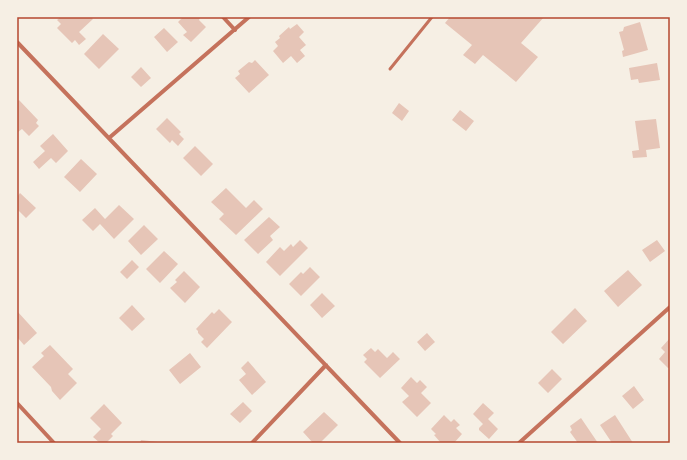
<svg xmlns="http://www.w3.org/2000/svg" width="687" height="460" font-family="Montserrat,sans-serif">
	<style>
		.building { fill: #e6c5b7 }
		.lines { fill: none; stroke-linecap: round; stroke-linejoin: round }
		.service { stroke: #c5725c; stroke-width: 3 }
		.minor { stroke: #c5725c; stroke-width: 4 }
		.neatline { fill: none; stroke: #b5482f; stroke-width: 1.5 }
	</style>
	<rect width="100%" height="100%" fill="#f6efe4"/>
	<path class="building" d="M61,17H91L93,19L79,32L86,39L79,45L75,40L72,43L57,28L61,24L57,20Z
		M183,17H199L200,18L199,20L206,27L191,42L183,35L187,32L178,22Z
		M450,17H544L521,43L538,57L516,82L483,55L475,64L463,55L472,45L445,23Z
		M640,22L648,50L623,57L622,51L624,50L619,32L623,31L624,27Z
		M297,24L304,32L299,37L306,45L300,50L305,56L297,63L291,56L283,63L273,51L278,46L275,42L280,38L279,36L289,27L290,29Z
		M164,28L178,42L167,52L154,37Z
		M103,34L119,49L99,69L84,54Z
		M255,60L269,75L249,93L235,78L240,74L238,71L249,62L252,63Z
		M657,63L660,80L639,83L638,79L631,80L629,68Z
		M141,67L151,78L141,87L131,77Z
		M19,100L38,120L36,123L39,126L29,136L22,129L18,132L17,130V102Z
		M399,103L409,111L402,121L392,113Z
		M460,110L474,121L466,131L452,120Z
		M167,118L181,132L179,134L184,139L178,146L172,140L170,143L156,129Z
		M656,119L660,148L646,150L647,157L633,158L632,151L639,150L635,121Z
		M53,134L68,151L56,163L51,158L39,169L33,162L45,151L40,146Z
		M195,146L213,164L201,176L183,158Z
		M81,159L97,174L80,192L64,177Z
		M226,188L246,208L254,200L263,209L236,235L219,219L224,214L211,202Z
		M20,193L36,208L26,218L17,209V197Z
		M119,205L134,219L114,239L100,224L93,231L82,220L95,208L105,219Z
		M269,217L280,227L270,236L273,240L258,254L244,240Z
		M144,225L158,239L141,255L128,241Z
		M300,240L308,248L280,276L266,262L280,247L284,251L291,244L293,247Z
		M657,240L665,251L650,262L642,250Z
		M164,251L178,264L160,283L146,269Z
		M132,260L139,267L127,279L120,272Z
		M310,267L320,277L301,296L289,284L301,272L303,274Z
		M628,270L642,285L618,307L604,291Z
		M184,271L200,287L185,303L170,288L177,282L175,280Z
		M322,293L335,306L322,318L310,305Z
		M132,305L145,319L132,331L119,318Z
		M575,308L587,321L563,344L551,332Z
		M219,309L232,322L207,348L201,342L204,339L198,333V331L196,329L212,312L214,314Z
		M17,311L37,333L24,345L17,337Z
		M427,333L435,342L425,351L417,342Z
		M670,338V367L668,368L659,359L665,352L661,348Z
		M50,345L73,369L68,374L77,383L60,400L52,391L51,387L32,367L44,356L41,353Z
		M371,348L375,352L378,349L387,358L393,352L400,359L380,378L364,362L367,359L363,355Z
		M190,353L201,367L180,384L169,370Z
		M248,361L266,382L252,395L239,380L246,374L241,368Z
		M552,369L562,379L548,393L538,383Z
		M411,377L417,383L420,380L427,387L421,393L431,403L417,417L402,402L409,396L401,388Z
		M634,386L644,400L633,409L622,396Z
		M243,402L252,411L240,423L230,414Z
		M483,403L494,413L488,419L498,429L489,439L479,430V428L483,424L473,414Z
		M104,404L122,423L111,434L113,436L106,443H100L93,437L101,429L90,418Z
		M324,412L338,425L320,443H313L303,432Z
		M444,415L451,422L454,419L460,425L456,428L462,434L454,443H441L434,435L436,434L431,429Z
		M615,415L633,443H612L600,425Z
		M581,418L598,443H578L570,432L572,430L570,426Z
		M141,440L158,442V443H140Z"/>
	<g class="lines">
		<path class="service" d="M390,69L432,17"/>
		<path class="minor" d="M223,17L235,30
			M17,42L400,443
			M109,138L249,17
			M17,403L54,443
			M252,443L326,365
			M519,443L670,307"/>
	</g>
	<rect width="687" height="460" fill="none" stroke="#f6efe4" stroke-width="36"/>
	<rect x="18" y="18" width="651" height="424" class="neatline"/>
</svg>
